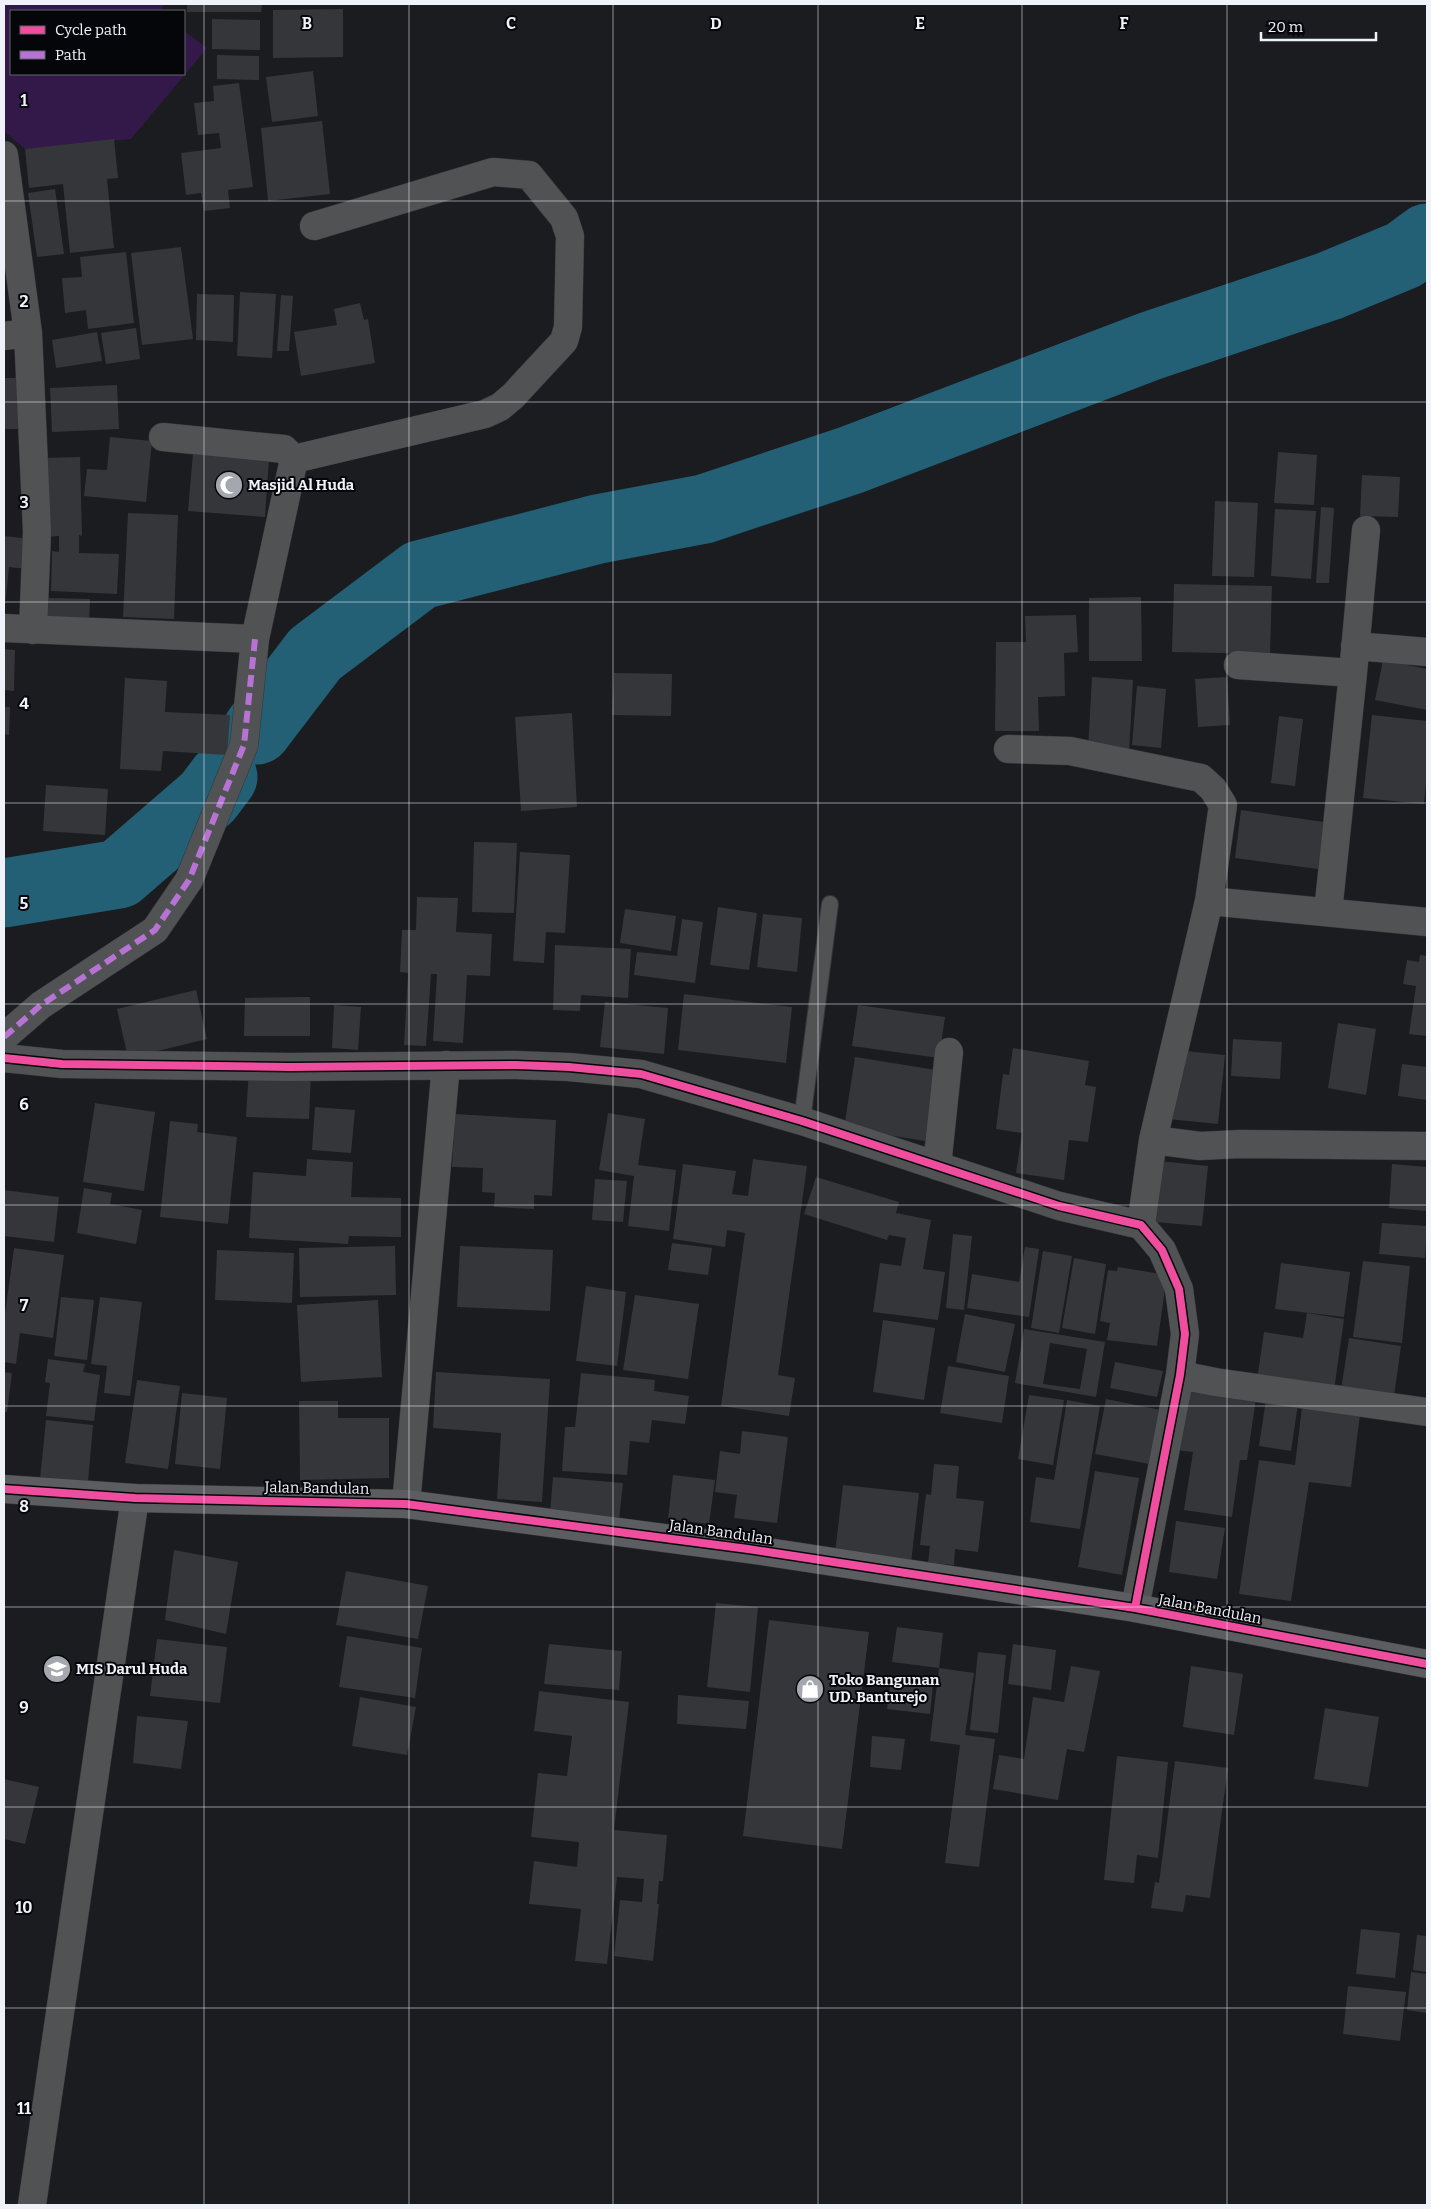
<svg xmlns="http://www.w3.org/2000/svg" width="1431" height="2209" font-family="Bitter,serif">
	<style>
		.green { fill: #321949 }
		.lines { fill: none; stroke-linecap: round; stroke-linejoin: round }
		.river { stroke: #235f75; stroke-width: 69 }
		.building { fill: #353639; fill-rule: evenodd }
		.lane-casing { stroke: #343639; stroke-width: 18 }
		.street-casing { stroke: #343639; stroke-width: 29 }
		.secondary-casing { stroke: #343639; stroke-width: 29 }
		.lane { stroke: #505253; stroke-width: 16 }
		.street { stroke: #505253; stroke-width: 28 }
		.secondary { stroke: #5c5d60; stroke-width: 28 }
		.quiet { stroke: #b673d3; stroke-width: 6; stroke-dasharray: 12 6; stroke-linecap: butt }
		.cycleway-casing { stroke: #050609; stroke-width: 11 }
		.cycleway { stroke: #ef4d9e; stroke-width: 8 }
		.grid { fill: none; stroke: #eff2f9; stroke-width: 1; stroke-opacity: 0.55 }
		.labels { text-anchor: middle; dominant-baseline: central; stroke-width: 4; stroke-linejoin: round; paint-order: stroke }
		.poi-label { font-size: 15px; font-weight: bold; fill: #eff2f9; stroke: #050609; text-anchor: start }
		.street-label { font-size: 15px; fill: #eff2f9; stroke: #050609 }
		.grid-label { font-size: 16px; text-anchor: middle; font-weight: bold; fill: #eff2f9; stroke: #050609; stroke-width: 4; stroke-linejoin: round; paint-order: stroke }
	</style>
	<rect width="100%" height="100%" fill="#1a1c20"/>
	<path class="green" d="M4,4H165L160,11H11V74H184V31L207,48L131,139L25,149L4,131Z"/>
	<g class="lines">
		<path class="river" d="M257,730L315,654L420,575L598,529L704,509L851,460L1150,346L1329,286L1404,255L1427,238
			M4,893L119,874L208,797L223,777"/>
	</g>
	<path class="building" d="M187,4H262L261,12H187Z
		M343,9V57L273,58V10Z
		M212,19L260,20V50L212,49Z
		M217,55L259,56V80L217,79Z
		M313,71L318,116L272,122L266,77Z
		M239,83L253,187L228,190L230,208L204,211L201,193L186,195L181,153L221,148L219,133L198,135L194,103L214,101L213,86Z
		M322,121L330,194L268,201L261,128Z
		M114,139L118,178L107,179L114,248L70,253L63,184L29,188L25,149Z
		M55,189L64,254L37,257L28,193Z
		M181,247L193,339L142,345L131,253Z
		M126,252L134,323L88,329L86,310L65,313L62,278L82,277L80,257Z
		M240,292L276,294L272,358L237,356Z
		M197,294L234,295L233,342L196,340Z
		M281,295L293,296L289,351H277Z
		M360,303L364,320L368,319L375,363L301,376L294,332L337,325L334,309Z
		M136,328L140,359L106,364L101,333Z
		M97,332L102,361L56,368L52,340Z
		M4,378H21V429H4Z
		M117,385L119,429L52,432L50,388Z
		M110,437L152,441L146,502L84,496L87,469L107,470Z
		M1278,452L1317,455L1314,505L1274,503Z
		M193,453L269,459L265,517L188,511Z
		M80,457L82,536L79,535V553L119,554L117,594L51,591L52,551L59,552V536L46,537L43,458Z
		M1362,475L1400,477L1398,517L1360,516Z
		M1215,501L1258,503L1254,577L1212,576Z
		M1321,507L1334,508L1329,583H1316Z
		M1275,509L1316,511L1311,579L1271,576Z
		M128,513L178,515L174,619L123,617Z
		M4,536L31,539L27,569L9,567L5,607Z
		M1174,584L1272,586L1270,654L1172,652Z
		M1141,597L1142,661H1089V598Z
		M47,598L90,599L89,623L46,622Z
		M1076,615L1078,652L1064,653L1065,696L1038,697L1039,731H995L996,642H1026L1025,616Z
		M4,649L15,650L14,691L4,690Z
		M1383,660L1427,669V710L1375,700Z
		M614,673L672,674L671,716L612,715Z
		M1092,677L1133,680L1129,753L1088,750Z
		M1227,677L1230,725L1198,727L1195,679Z
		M125,678L167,681L165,712L230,715L227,755L163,751L161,771L120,769Z
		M1137,686L1166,689L1161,748L1132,745Z
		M4,707H10L9,735L4,734Z
		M572,713L577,807L521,811L515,717Z
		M1372,715L1427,721V772L1424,804L1363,798Z
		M1279,716L1303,719L1295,786L1271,783Z
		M46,785L108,789L105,835L43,831Z
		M1241,810L1324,822L1318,869L1235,858Z
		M474,842L517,843L514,913L472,912Z
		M520,852L570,855L565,933L546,932L544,963L513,961Z
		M417,897L458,898L456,932L492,934L490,976L467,975L463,1043L433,1041L437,974H431L426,1046L404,1045L408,973L400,972L402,930H416Z
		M718,907L757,913L749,970L710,965Z
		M625,909L676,916L671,951L620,943Z
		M763,914L802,918L797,972L757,967Z
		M682,919L703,922L695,983L634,975L637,952L677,956Z
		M555,945L631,949L628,998L581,995L580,1011L553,1010Z
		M1420,955L1427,956V1036L1409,1034L1416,986L1403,984L1407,960L1419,962Z
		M196,990L207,1039L128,1058L117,1009Z
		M684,994L792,1007L786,1063L678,1050Z
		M310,997V1036H244L245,998Z
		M605,1002L668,1008L664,1054L600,1047Z
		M334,1005L361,1007L358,1050L332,1048Z
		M858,1005L945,1017L939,1058L852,1046Z
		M1338,1023L1376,1029L1366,1095L1328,1088Z
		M1233,1039L1282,1042L1280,1079L1231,1076Z
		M1013,1048L1089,1061L1085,1085L1096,1087L1088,1142L1069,1140L1064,1180L1016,1173L1022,1133L996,1129L1003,1074L1009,1075Z
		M1175,1050L1225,1055L1218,1124L1168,1119Z
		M855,1057L936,1070L925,1141L844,1128Z
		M1402,1064L1427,1067V1100L1398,1096Z
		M249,1069L311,1072L309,1119L246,1117Z
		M95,1103L155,1112L144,1191L83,1182Z
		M315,1107L355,1110L351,1153L312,1150Z
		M608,1113L645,1119L638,1165L676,1170L669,1231L628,1226L634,1176L599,1170Z
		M455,1114L556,1120L552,1196L534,1195V1209L494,1207L495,1193L482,1192L483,1168L452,1167Z
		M170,1121L198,1124L197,1132L237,1137L228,1224L160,1217Z
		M307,1159L353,1162L351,1197L401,1198V1237L349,1236L348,1244L249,1238L253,1172L306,1176Z
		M753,1159L807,1166L778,1375L795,1378L789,1416L721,1406L745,1233L727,1230L725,1247L673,1239L683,1164L736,1171L732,1194L748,1196Z
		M1159,1161L1208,1166L1202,1226L1154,1222Z
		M1392,1164L1427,1167V1211L1389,1208Z
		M816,1177L899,1202L896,1213L931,1220L923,1269L945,1272L938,1320L873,1312L880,1263L901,1266L906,1238L889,1235L887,1240L804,1214Z
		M595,1179L627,1181L623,1222L592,1220Z
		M84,1188L112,1193L110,1204L142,1210L136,1244L77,1233Z
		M4,1190L59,1197L54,1242L4,1236Z
		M1382,1223L1427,1226L1425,1258L1379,1254Z
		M953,1234L972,1236L964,1310L946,1308Z
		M672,1243L712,1248L708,1275L668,1270Z
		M395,1246L396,1295L300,1297L299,1248Z
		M460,1246L553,1250L550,1311L457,1307Z
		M1025,1247L1039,1249L1029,1317L967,1308L972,1274L1019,1282Z
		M14,1248L64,1255L53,1338L20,1333L16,1364L4,1362V1321Z
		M217,1250L294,1253L292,1303L215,1300Z
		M1043,1251L1072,1256L1059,1333L1031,1328Z
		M1074,1258L1106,1264L1095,1334L1062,1328Z
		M1363,1261L1410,1266L1402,1343L1353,1337Z
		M1281,1263L1350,1272L1344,1317L1275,1309Z
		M1118,1267L1167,1275L1157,1346L1107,1340L1110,1323L1100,1321L1108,1270L1117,1271Z
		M586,1286L626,1292L617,1366L576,1361Z
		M635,1295L699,1304L688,1379L623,1370Z
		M61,1297L94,1300L87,1360L54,1356Z
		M100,1297L142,1302L130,1396L104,1393L107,1366L91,1364Z
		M378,1300L382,1377L301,1382L297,1305Z
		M1307,1313L1344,1319L1333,1398L1256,1387L1264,1332L1303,1338Z
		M965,1314L1015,1324L1005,1372L956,1362Z
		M883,1320L935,1328L924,1400L873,1392Z
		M1024,1329L1105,1342L1096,1397L1015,1383ZM1050,1343L1087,1349L1080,1389L1043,1384Z
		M1349,1338L1401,1346L1393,1404L1340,1396Z
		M48,1359L85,1364L83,1372L100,1375L94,1421L46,1416L50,1383L45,1382Z
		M1115,1362L1163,1371L1157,1397L1110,1388Z
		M948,1366L1009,1376L1002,1423L940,1413Z
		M4,1372L12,1373L7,1412H4Z
		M436,1372L550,1379L542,1502L497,1499L501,1433L433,1428Z
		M581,1373L655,1380L654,1391L689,1396L685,1424L652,1420L649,1443L630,1441L627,1475L562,1471L565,1427H575Z
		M137,1380L180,1386L168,1469L125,1463Z
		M1185,1387L1256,1398L1247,1460H1240L1232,1517L1184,1510L1193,1452L1176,1450Z
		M182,1393L227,1398L220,1469L175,1464Z
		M1267,1393L1299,1397L1291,1451L1259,1446Z
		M1029,1395L1064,1400L1053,1465L1018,1459Z
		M1106,1399L1166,1411L1155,1465L1095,1454Z
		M1303,1399L1361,1406L1351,1487L1309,1482L1291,1601L1239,1594L1259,1460L1295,1465Z
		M1067,1400L1100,1406L1080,1529L1030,1522L1036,1477L1054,1480Z
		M299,1401H338V1418H389V1478L300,1480Z
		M46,1420L93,1425L87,1493L39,1489Z
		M742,1431L788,1437L777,1523L734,1518L737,1495L715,1492L720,1451L740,1454Z
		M934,1464L959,1466L956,1498L984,1501L978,1552L955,1549L954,1565L928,1563L930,1546L920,1545L926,1494L931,1495Z
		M1095,1471L1139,1478L1122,1575L1078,1567Z
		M673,1475L715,1480L709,1524L668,1519Z
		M553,1477L623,1483L619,1520L550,1513Z
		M843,1485L919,1493L911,1563L835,1553Z
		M1176,1521L1225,1528L1217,1579L1169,1572Z
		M174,1550L238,1562L226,1634L165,1620Z
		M346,1571L428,1586L418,1639L336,1625Z
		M716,1603L758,1607L750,1692L707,1687Z
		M769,1620L869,1632L842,1849L743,1836Z
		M897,1627L943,1633L939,1668L974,1673L965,1735L995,1739L979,1867L945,1863L960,1745L930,1741L939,1668L892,1662Z
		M347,1636L422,1648L415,1698L339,1687Z
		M157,1639L227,1647L220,1703L150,1696Z
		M549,1644L622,1651L619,1690L544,1684Z
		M1013,1644L1056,1650L1051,1690L1008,1684Z
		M978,1652L1006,1655L998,1733L970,1730Z
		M1071,1666L1100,1671L1084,1752L1067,1749L1058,1800L993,1789L999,1755L1024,1759L1033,1697L1064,1702Z
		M1191,1666L1243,1674L1234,1735L1183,1727Z
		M891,1680L933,1685L930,1714L887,1709Z
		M539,1691L629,1702L614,1830L667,1835L663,1881H659L657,1904H659L653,1961L614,1956L620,1900L642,1902L644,1879L617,1877L607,1964L575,1961L581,1909L529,1904L534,1861L577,1867L579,1842L531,1837L538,1773L567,1776L572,1736L534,1731Z
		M678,1695L749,1701L746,1729L677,1724Z
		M360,1697L416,1707L407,1755L352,1746Z
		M1325,1708L1379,1717L1368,1787L1314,1779Z
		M137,1716L188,1721L181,1769L133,1763Z
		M872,1736L905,1739L901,1770L870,1767Z
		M1117,1756L1168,1762L1158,1858L1137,1855L1134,1883L1104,1880Z
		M1175,1761L1228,1768L1210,1898L1186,1895L1183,1912L1151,1908L1155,1882L1159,1883Z
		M4,1779L39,1787L25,1844L4,1839Z
		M1361,1929L1400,1933L1395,1978L1356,1974Z
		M1417,1935L1427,1936V1972L1413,1970Z
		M1411,1972L1427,1974V2013L1407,2010Z
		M1348,1986L1406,1992L1400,2041L1343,2034Z"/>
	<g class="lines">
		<defs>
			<path id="lane" d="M802,1121L830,904"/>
			<path id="street" d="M4,155L28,333L37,531L33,630
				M4,336L28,333
				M294,459L485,414L500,407L513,396L564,341L568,327L570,236L564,218L529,175L493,172L314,226
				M4,628L255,639
				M1355,646L1427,652
				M1238,665L1353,673
				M1008,749L1070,751L1201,778L1213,789L1223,805L1209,901L1153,1140L1141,1225
				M1209,901L1427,922
				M1328,912L1353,673L1366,530
				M4,1037L41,1005L155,930L189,880L244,745L255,639L294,459L284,449L163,437
				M4,1058L62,1064L290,1067L516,1065L569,1067L641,1074L802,1121L1059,1206L1141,1225L1162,1250L1179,1289L1185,1334L1180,1375L1135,1608
				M1153,1140L1200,1146L1240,1144L1427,1146
				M937,1166L949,1052
				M1180,1375L1215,1382L1427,1412
				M406,1504L446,1065
				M32,2205L135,1498"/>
			<path id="secondary" d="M4,1489L135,1498L406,1504L748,1549L1135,1608L1427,1664"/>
		</defs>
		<use href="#lane" class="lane-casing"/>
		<use href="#street" class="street-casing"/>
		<use href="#secondary" class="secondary-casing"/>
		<use href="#lane" class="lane"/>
		<use href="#street" class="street"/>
		<use href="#secondary" class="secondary"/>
		<path class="quiet" d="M4,1037L41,1005L155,930L189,880L244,745L255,639"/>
		<defs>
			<path id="cycleway" d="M4,1058L62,1064L290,1067L516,1065L569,1067L641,1074L802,1121L1059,1206L1141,1225L1162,1250L1179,1289L1185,1334L1180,1375L1135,1608
				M4,1489L135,1498L406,1504L748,1549L1135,1608L1427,1664"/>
		</defs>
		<use href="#cycleway" class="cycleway-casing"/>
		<use href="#cycleway" class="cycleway"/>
	</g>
	<path class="grid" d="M204,4V2205M409,4V2205M613,4V2205M818,4V2205M1022,4V2205M1227,4V2205M4,201H1427M4,402H1427M4,602H1427M4,803H1427M4,1004H1427M4,1205H1427M4,1406H1427M4,1607H1427M4,1807H1427M4,2008H1427"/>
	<defs>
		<symbol id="mosque-disc" viewBox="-11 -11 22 22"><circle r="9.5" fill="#a4a7ad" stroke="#050609"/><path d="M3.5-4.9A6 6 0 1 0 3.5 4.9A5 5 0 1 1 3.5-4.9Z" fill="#fff"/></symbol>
		<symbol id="school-disc" viewBox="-11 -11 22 22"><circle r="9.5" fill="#a4a7ad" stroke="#050609"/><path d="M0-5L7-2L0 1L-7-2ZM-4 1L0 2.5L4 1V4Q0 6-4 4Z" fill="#fff"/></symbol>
		<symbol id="shop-disc" viewBox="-11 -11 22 22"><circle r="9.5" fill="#a4a7ad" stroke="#050609"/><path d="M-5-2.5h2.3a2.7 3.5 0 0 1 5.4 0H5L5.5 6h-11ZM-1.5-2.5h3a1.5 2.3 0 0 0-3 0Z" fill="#fff"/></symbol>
	</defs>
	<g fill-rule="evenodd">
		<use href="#mosque-disc" x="213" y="469" width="32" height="32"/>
		<use href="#school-disc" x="41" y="1653" width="32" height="32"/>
		<use href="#shop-disc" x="794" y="1673" width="32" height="32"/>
	</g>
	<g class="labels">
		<g class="poi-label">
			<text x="248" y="485">Masjid Al Huda</text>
			<text x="76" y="1669">MIS Darul Huda</text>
			<text x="829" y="1680">Toko Bangunan<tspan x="829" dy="17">UD. Banturejo</tspan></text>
		</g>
		<g class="street-label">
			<text transform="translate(317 1488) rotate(1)">Jalan Bandulan</text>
			<text transform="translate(721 1532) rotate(8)">Jalan Bandulan</text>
			<text transform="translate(1210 1609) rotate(11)">Jalan Bandulan</text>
		</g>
	</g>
	<g class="grid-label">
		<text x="307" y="29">B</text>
		<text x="511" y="29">C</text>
		<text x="716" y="29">D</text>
		<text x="920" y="29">E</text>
		<text x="1124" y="29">F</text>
		<text x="24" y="106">1</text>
		<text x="24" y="307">2</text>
		<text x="24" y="508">3</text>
		<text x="24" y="709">4</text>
		<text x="24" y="909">5</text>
		<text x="24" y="1110">6</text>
		<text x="24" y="1311">7</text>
		<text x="24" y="1512">8</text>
		<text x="24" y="1713">9</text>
		<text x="24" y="1913">10</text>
		<text x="24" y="2114">11</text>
	</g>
	<rect width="1431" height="2209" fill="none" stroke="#eff2f9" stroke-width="10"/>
	<rect x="10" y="10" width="175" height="65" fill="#050609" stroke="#636469"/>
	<rect x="20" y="26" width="25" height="8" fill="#ef4d9e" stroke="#636469"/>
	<text x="55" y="35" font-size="15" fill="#eff2f9">Cycle path</text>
	<rect x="20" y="51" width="25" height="8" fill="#b673d3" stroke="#636469"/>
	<text x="55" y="60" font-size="15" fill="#eff2f9">Path</text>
	<path d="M1261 32v8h115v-8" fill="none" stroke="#eff2f9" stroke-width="2.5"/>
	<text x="1268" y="32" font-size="15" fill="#eff2f9" stroke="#050609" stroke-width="4" paint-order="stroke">20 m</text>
</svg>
